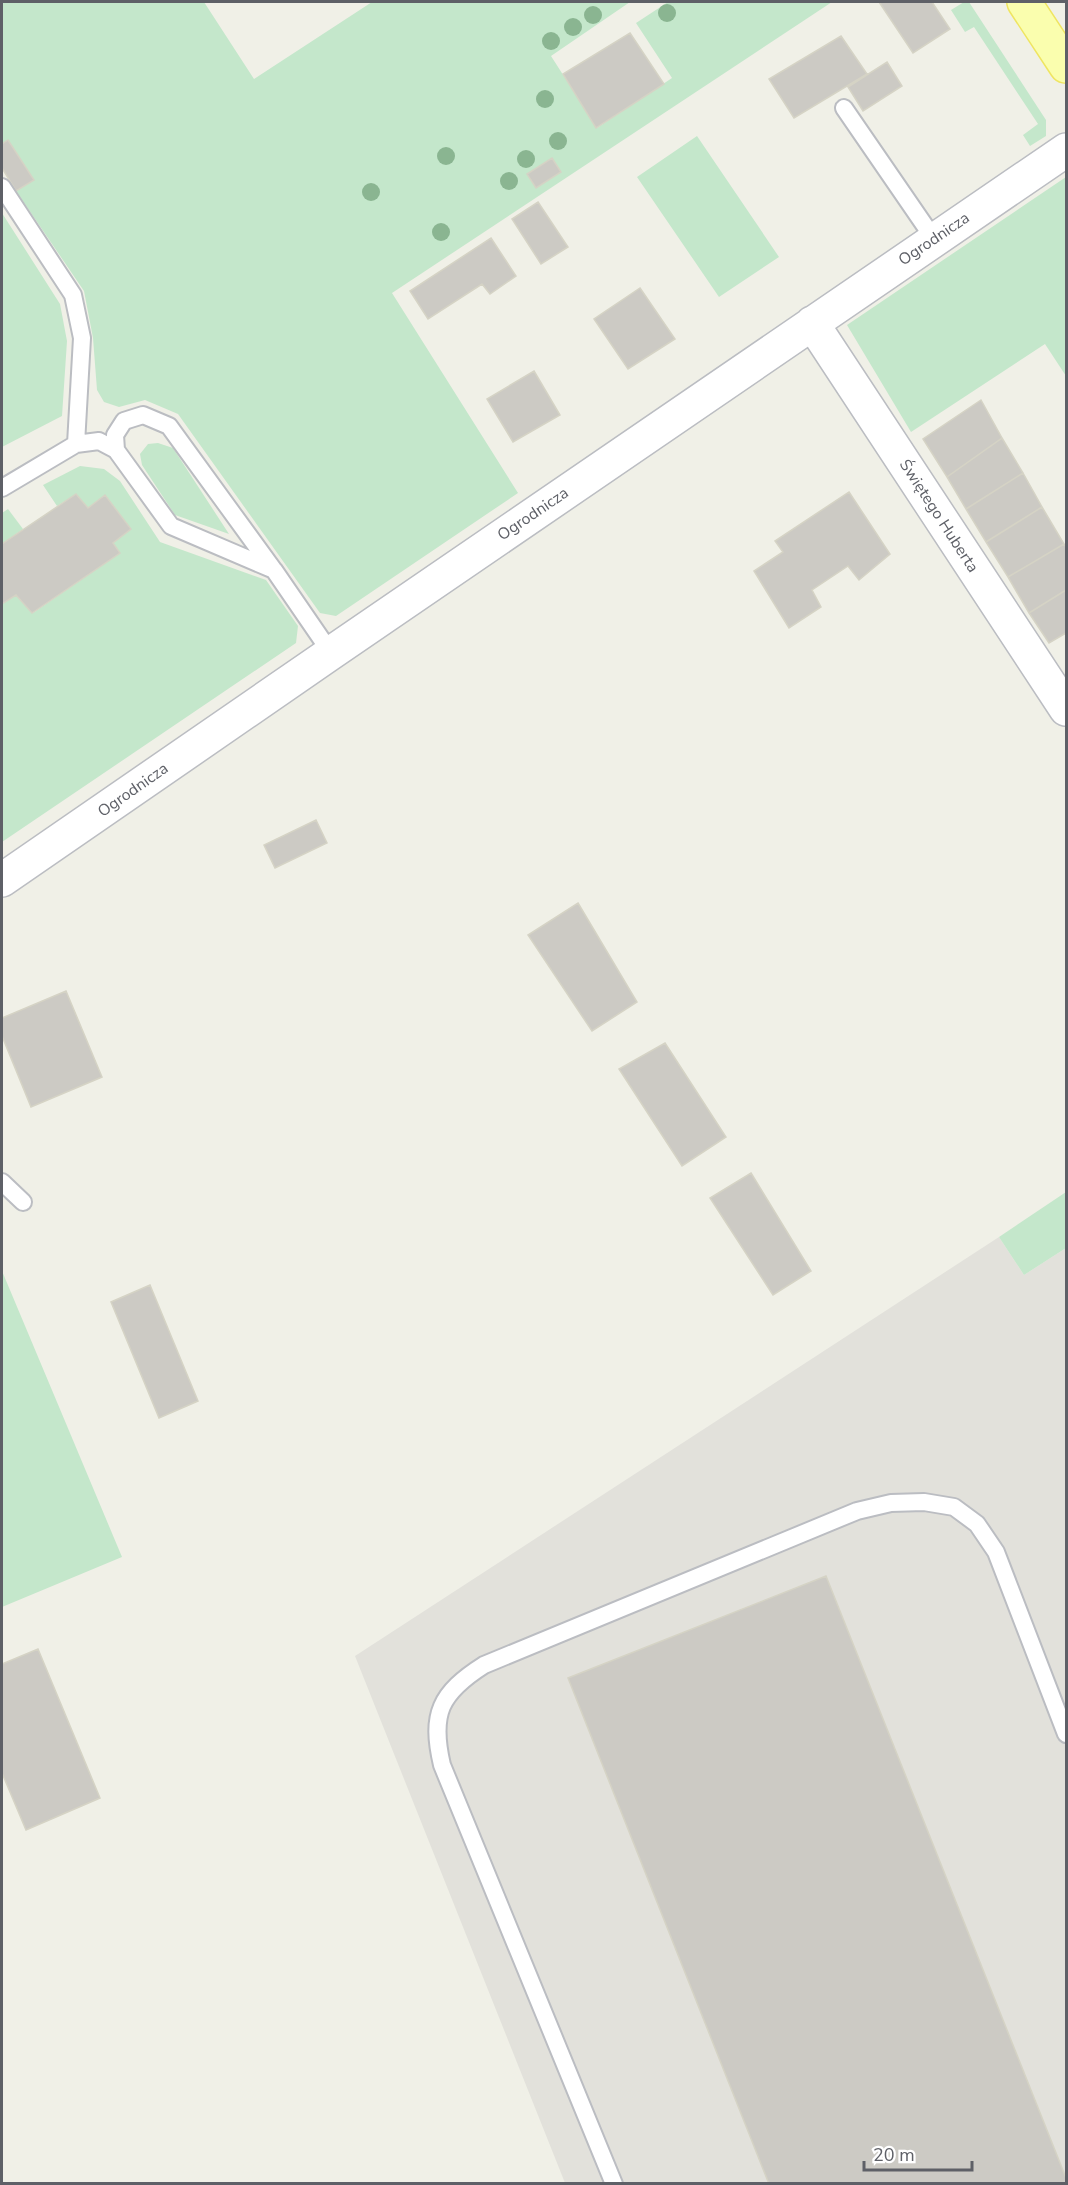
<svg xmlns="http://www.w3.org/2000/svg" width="1068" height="2185" font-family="'Nunito Sans',sans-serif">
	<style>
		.industrial { fill: #e2e1db }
		.green { fill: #c4e7cb }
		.building { fill: #cccac4; stroke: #d5d3c5; stroke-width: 1.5 }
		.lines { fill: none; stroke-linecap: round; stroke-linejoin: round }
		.service-casing { stroke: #bbbdc2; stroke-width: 20 }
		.minor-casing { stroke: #bbbdc2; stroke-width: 36 }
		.primary-casing { stroke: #efe561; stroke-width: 36 }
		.service { stroke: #fff; stroke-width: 16 }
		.minor { stroke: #fff; stroke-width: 33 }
		.primary { stroke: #fafeae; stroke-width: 33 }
		.tree { fill: #8ab591 }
		.labels { text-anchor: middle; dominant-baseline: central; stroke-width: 4.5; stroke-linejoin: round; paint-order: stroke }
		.street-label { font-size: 16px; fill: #5e6067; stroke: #fff }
	</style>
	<rect width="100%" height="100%" fill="#f0f0e7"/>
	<path class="industrial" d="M999,1237L1024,1275L1066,1248V2183H565L355,1656Z"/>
	<path class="green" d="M2,2H204L254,79L372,2H630L551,56L597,128L672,78L636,23L668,2H832L392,293L518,493L336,616L320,613L178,414L145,400L119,407L104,402L97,390L93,338L84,291L16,191L34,180L8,140L2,144Z
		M964,2H969L1046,120V136L1030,146L1023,135L1038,124L974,27L965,32L951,10Z
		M697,136L779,257L719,297L637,177Z
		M1066,177V376L1045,344L911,432L847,325Z
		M2,213L60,304L67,341L62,416L2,447Z
		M158,443L173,448L229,534L175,515L142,465L140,454L148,444Z
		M80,466L104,469L120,481L160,542L266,580L298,626L296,643L2,842V604L16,595L33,613L120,553L113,543L131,529L105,495L88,508L76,494L57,506L43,485Z
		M8,509L23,529L2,544V513Z
		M1066,1192V1248L1024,1275L999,1237Z
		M2,1271L122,1557L2,1607Z"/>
	<path class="building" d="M879,2H932L950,29L913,53Z
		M630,33L664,84L596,128L563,74Z
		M841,36L867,74L794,118L769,79Z
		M887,62L902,86L863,111L848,87Z
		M8,140L34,180L16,191L2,168V144Z
		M552,158L561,172L536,188L527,174Z
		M538,202L568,247L541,264L512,219Z
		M491,238L516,276L490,294L482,284L428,319L410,291Z
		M640,288L675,339L628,369L594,319Z
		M534,371L560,415L513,442L487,399Z
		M981,400L1002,438L947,477L923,439Z
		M1002,438L1023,473L966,509L947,477Z
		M1023,473L1042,507L986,542L966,509Z
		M849,492L890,554L859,580L848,566L812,590L821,607L789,628L754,571L783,552L775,541Z
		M76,494L88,508L105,495L131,529L113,543L120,553L32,613L16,595L2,604V544Z
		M1042,507L1064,544L1008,577L986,542Z
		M1064,544L1066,547V590L1029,613L1008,577Z
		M1066,590V633L1049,643L1029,613Z
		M316,820L327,843L275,868L264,845Z
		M578,903L637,1002L592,1031L528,935Z
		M66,991L102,1077L31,1107L2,1036V1018Z
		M665,1043L726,1137L682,1166L619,1069Z
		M751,1173L811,1271L773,1295L710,1198Z
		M150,1285L198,1401L159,1418L111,1302Z
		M826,1576L1066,2178V2184H769L568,1678Z
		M38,1649L100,1798L26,1830L2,1773V1664Z"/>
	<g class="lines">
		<defs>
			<path id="service" d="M844,108L934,239
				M2,187L73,295L82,338L76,444
				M116,450L115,435L124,421L143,415L169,426L273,569
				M2,488L76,444L99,441L116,450L171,526L274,570L331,653
				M2,1182L23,1202
				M614,2184L442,1765C430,1714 440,1693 484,1665L857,1511L891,1503L924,1502L954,1507L977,1524L996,1552L1066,1734"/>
			<path id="minor" d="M812,323L1066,709
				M2,880L331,653L1066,150"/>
			<path id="primary" d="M1024,2L1066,66"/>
		</defs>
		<use href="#service" class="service-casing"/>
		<use href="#minor" class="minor-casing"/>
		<use href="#primary" class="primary-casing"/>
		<use href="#service" class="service"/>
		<use href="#minor" class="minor"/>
		<use href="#primary" class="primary"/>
	</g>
	<g class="tree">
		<circle cx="667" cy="13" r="9"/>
		<circle cx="593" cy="15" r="9"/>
		<circle cx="573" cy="27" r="9"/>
		<circle cx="551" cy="41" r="9"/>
		<circle cx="545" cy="99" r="9"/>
		<circle cx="558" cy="141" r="9"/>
		<circle cx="446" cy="156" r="9"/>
		<circle cx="526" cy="159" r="9"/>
		<circle cx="509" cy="181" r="9"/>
		<circle cx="371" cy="192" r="9"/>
		<circle cx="441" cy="232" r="9"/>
	</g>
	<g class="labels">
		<g class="street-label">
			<text transform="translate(934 239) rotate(-34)">Ogrodnicza</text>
			<text transform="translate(533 514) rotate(-34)">Ogrodnicza</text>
			<text transform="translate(939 516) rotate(57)">Świętego Huberta</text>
			<text transform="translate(133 790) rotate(-35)">Ogrodnicza</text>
		</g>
	</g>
	<rect width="1068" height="2185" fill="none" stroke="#5e6067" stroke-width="6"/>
	<path d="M864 2161v9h108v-9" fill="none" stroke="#5e6067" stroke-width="3"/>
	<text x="873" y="2161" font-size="18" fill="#5e6067" stroke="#ffffff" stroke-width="4.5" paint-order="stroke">20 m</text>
</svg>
